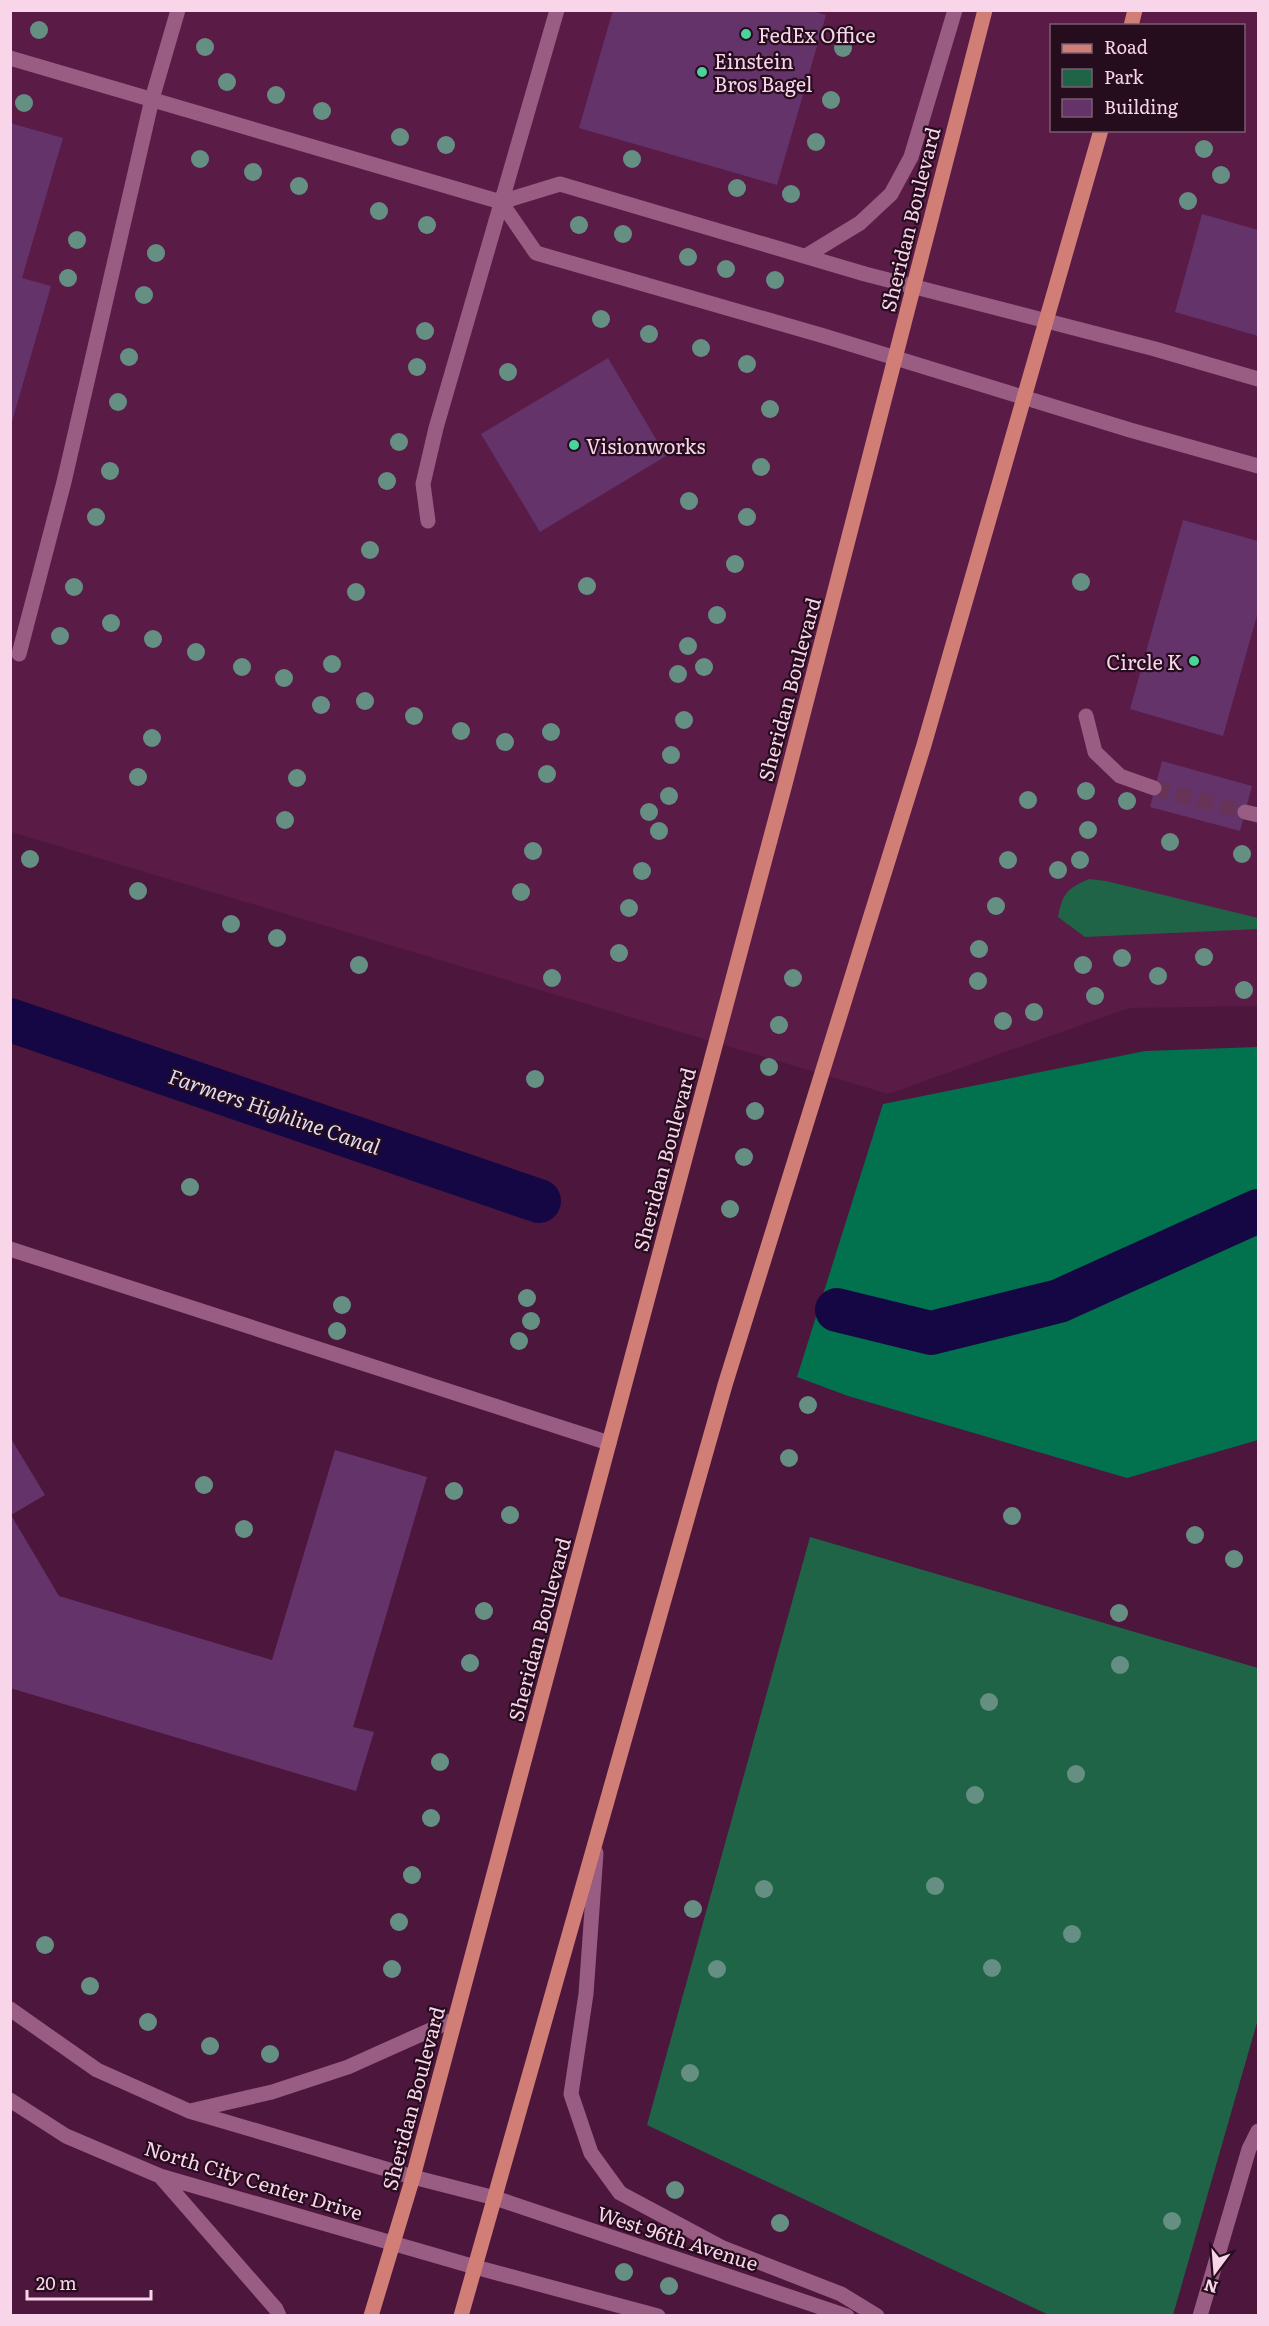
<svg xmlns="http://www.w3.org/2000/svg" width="1269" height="2326" font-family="Literata,serif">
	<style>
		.built { fill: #5a1b46; fill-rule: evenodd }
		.green { fill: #206448 }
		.forest { fill: #02714d }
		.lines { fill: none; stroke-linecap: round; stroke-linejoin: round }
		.canal { stroke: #150744; stroke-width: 44 }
		.building { fill: #63336a }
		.minor-tunnel { stroke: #673356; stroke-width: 15; stroke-dasharray: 15 8; stroke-linecap: butt }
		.minor { stroke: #995c82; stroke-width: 15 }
		.major { stroke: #d17e76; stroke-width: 15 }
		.tree { fill: #658f82 }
		.poi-dot { fill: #4ad49c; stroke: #260d1d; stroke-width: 2 }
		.labels { text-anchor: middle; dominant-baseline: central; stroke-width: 4.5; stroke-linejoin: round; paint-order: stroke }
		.poi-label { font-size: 20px; fill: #f9d5ea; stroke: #260d1d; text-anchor: start }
		.street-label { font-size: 20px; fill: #f9d5ea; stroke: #260d1d }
		.water-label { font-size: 21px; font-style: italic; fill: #dbdcf0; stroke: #260d1d }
	</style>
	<rect width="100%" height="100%" fill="#4d163c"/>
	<path class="built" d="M10,11H1258V1006L1129,1008L888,1094L11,832ZM1052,26H1244V130H1052Z"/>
	<path class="green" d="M1089,879L1106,881L1258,918V929L1085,937L1058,917C1063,892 1067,889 1089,879Z
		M810,1537L1258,1668V2019L1173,2315H1049L647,2125Z"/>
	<path class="forest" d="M1258,1047V1440L1127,1478L848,1396L797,1377L883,1104L1145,1051Z"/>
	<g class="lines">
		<path class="canal" d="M10,1020L539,1201
			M837,1310L931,1333L1059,1301L1258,1211"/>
	</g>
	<path class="building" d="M613,10H809L826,15L777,185L579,128Z
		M10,123L63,138L22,278L51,286L11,425Z
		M1202,214L1258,230V336L1175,312Z
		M608,358L666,456L540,532L481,434Z
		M1183,520L1258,541V612L1223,736L1130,709Z
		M1162,761L1252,786L1240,831L1150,807Z
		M10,1437L45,1495L11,1515L59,1596L272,1660L335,1450L427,1477L353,1727L374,1732L356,1791L10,1688Z"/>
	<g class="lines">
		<path class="minor-tunnel" d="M1154,788L1245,812"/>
		<path class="minor" d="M10,58L501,202L560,184L865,274L1155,349L1258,379
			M501,202L536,253L824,336L1130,430L1258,466
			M806,256L860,223L891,194L911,157L955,10
			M428,521L423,484L436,428L557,10
			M19,654L64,482L152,99L178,10
			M1086,716L1095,752L1120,776L1154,788
			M1245,812L1258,815
			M10,1249L609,1443
			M596,1853L586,1994L571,2094L591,2153L620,2193L723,2248L841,2294L877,2316
			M10,2009L97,2070L189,2111L413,2177L495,2198L847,2316
			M10,2100L66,2136L160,2176L475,2267L658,2316
			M190,2111L272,2092L348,2067L455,2019
			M160,2176L276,2309L279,2316
			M1200,2316L1249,2149L1258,2131"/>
		<path class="major" d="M1131,26L1135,10
			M371,2316L413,2177L785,784L985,10
			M461,2316L725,1385L924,745L1101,130"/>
	</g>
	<g class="tree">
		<circle cx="39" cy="30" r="9"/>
		<circle cx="205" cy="47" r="9"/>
		<circle cx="843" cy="48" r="9"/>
		<circle cx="227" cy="82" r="9"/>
		<circle cx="276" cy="95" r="9"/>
		<circle cx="831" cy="100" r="9"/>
		<circle cx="24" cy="103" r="9"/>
		<circle cx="322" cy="111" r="9"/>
		<circle cx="400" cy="137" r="9"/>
		<circle cx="816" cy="142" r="9"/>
		<circle cx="446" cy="145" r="9"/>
		<circle cx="1204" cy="149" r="9"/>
		<circle cx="200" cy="159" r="9"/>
		<circle cx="632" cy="159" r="9"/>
		<circle cx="253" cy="172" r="9"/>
		<circle cx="1221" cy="175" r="9"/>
		<circle cx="299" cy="186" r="9"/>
		<circle cx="737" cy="188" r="9"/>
		<circle cx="791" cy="194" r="9"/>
		<circle cx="1188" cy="201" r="9"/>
		<circle cx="379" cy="211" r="9"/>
		<circle cx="427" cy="225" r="9"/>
		<circle cx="579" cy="225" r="9"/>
		<circle cx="623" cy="234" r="9"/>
		<circle cx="77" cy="240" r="9"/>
		<circle cx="156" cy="253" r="9"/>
		<circle cx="688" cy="257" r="9"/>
		<circle cx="726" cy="269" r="9"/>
		<circle cx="68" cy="278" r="9"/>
		<circle cx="775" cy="280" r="9"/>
		<circle cx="144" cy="295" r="9"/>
		<circle cx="601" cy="319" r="9"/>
		<circle cx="425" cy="331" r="9"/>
		<circle cx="649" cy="334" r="9"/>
		<circle cx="701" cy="348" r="9"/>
		<circle cx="129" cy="357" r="9"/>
		<circle cx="747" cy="364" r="9"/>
		<circle cx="417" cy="367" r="9"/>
		<circle cx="508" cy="372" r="9"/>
		<circle cx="118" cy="402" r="9"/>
		<circle cx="770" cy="409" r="9"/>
		<circle cx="399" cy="442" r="9"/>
		<circle cx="761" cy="467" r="9"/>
		<circle cx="110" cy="471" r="9"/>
		<circle cx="387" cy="481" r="9"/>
		<circle cx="689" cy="501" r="9"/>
		<circle cx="96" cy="517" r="9"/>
		<circle cx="747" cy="517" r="9"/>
		<circle cx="370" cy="550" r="9"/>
		<circle cx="735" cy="564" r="9"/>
		<circle cx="1081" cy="582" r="9"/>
		<circle cx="587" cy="586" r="9"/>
		<circle cx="74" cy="587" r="9"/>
		<circle cx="356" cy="592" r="9"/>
		<circle cx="717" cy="615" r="9"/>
		<circle cx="111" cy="623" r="9"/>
		<circle cx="60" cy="636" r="9"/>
		<circle cx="153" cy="639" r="9"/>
		<circle cx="688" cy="646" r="9"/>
		<circle cx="196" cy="652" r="9"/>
		<circle cx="332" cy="664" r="9"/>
		<circle cx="242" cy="667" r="9"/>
		<circle cx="704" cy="667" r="9"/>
		<circle cx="678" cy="674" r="9"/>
		<circle cx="284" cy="678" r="9"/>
		<circle cx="365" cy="701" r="9"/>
		<circle cx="321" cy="705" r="9"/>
		<circle cx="414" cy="716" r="9"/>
		<circle cx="684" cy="720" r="9"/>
		<circle cx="461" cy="731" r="9"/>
		<circle cx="551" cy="732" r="9"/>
		<circle cx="152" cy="738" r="9"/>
		<circle cx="505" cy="742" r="9"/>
		<circle cx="671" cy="755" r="9"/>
		<circle cx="547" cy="774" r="9"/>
		<circle cx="138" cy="777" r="9"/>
		<circle cx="297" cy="778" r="9"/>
		<circle cx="1086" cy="791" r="9"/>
		<circle cx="669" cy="796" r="9"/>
		<circle cx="1028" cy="800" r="9"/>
		<circle cx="1127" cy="801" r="9"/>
		<circle cx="649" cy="812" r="9"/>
		<circle cx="285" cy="820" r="9"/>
		<circle cx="1088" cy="830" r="9"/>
		<circle cx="659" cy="831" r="9"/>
		<circle cx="1170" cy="842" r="9"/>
		<circle cx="533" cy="851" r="9"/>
		<circle cx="1242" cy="854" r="9"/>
		<circle cx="30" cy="859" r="9"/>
		<circle cx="1008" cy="860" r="9"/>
		<circle cx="1080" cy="860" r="9"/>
		<circle cx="1058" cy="870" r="9"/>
		<circle cx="642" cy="871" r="9"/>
		<circle cx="138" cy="891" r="9"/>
		<circle cx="521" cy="892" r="9"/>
		<circle cx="996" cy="906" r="9"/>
		<circle cx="629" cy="908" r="9"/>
		<circle cx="231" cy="924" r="9"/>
		<circle cx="277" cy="938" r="9"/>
		<circle cx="979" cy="949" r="9"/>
		<circle cx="619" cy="953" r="9"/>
		<circle cx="1204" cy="957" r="9"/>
		<circle cx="1122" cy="958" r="9"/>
		<circle cx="359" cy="965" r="9"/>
		<circle cx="1083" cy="965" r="9"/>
		<circle cx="1158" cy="976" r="9"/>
		<circle cx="552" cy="978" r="9"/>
		<circle cx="793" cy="978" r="9"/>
		<circle cx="978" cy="981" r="9"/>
		<circle cx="1244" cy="990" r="9"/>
		<circle cx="1095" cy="996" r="9"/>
		<circle cx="1034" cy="1012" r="9"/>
		<circle cx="1003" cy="1021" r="9"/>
		<circle cx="779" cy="1025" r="9"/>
		<circle cx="769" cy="1067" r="9"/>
		<circle cx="535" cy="1079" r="9"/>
		<circle cx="755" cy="1111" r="9"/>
		<circle cx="744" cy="1157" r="9"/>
		<circle cx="190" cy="1187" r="9"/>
		<circle cx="730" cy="1209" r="9"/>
		<circle cx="527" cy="1298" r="9"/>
		<circle cx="342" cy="1305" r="9"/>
		<circle cx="531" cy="1321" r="9"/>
		<circle cx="337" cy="1331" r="9"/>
		<circle cx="519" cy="1341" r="9"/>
		<circle cx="808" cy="1405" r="9"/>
		<circle cx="789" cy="1458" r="9"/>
		<circle cx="204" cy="1485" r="9"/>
		<circle cx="454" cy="1491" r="9"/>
		<circle cx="510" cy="1515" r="9"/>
		<circle cx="1012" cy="1516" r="9"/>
		<circle cx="244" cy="1529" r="9"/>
		<circle cx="1195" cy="1535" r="9"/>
		<circle cx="1234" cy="1559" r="9"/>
		<circle cx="484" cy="1611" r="9"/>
		<circle cx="1119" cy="1613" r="9"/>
		<circle cx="470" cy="1663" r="9"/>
		<circle cx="1120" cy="1665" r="9"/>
		<circle cx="989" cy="1702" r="9"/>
		<circle cx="440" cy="1762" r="9"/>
		<circle cx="1076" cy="1774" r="9"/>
		<circle cx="975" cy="1795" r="9"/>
		<circle cx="431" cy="1818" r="9"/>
		<circle cx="412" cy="1875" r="9"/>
		<circle cx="935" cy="1886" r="9"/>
		<circle cx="764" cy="1889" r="9"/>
		<circle cx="693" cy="1909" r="9"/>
		<circle cx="399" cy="1922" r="9"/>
		<circle cx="1072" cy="1934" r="9"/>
		<circle cx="45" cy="1945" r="9"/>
		<circle cx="992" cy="1968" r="9"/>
		<circle cx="392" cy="1969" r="9"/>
		<circle cx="717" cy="1969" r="9"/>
		<circle cx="90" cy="1986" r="9"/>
		<circle cx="148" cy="2022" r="9"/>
		<circle cx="210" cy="2046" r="9"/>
		<circle cx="270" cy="2054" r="9"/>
		<circle cx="690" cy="2073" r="9"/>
		<circle cx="675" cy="2190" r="9"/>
		<circle cx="1172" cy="2221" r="9"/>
		<circle cx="780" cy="2223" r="9"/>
		<circle cx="624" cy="2272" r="9"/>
		<circle cx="669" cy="2286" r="9"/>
	</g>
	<g class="poi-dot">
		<circle cx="746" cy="34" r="6"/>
		<circle cx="702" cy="72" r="6"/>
		<circle cx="574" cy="445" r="6"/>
		<circle cx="1194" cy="661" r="6"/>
	</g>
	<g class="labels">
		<g class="poi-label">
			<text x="758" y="34">FedEx Office</text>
			<text x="714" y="60">Einstein<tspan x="714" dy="23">Bros Bagel</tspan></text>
			<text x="586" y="445">Visionworks</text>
			<text x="1182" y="661" text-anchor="end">Circle K</text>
		</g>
		<g class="street-label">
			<text transform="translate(909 219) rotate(-76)">Sheridan Boulevard</text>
			<text transform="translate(788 689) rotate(-75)">Sheridan Boulevard</text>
			<text transform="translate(663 1159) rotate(-75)">Sheridan Boulevard</text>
			<text transform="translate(538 1629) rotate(-75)">Sheridan Boulevard</text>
			<text transform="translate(412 2098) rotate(-75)">Sheridan Boulevard</text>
			<text transform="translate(254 2179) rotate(17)">North City Center Drive</text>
			<text transform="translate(678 2237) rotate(18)">West 96th Avenue</text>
		</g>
		<g class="water-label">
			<text transform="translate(275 1110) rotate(19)">Farmers Highline Canal</text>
		</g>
	</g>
	<rect width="1269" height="2326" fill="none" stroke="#f9d5ea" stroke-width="24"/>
	<rect x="1050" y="24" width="195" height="108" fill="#260d1d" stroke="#7a5d6f" stroke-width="1.5"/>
	<rect x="1062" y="44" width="30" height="9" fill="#d17e76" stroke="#7a5d6f" stroke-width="1.5"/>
	<text x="1104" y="54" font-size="18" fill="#f9d5ea">Road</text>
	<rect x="1062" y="69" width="30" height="18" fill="#206448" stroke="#7a5d6f" stroke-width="1.5"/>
	<text x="1104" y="84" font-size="18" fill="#f9d5ea">Park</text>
	<rect x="1062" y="99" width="30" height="18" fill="#63336a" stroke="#7a5d6f" stroke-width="1.5"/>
	<text x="1104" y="114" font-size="18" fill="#f9d5ea">Building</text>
	<g transform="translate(1215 2272) rotate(196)" stroke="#260d1d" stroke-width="4.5" paint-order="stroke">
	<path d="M0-4.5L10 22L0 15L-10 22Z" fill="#f9d5ea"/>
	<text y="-9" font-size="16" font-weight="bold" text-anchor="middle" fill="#f9d5ea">N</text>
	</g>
	<path d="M27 2290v9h124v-9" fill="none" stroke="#f9d5ea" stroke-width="3"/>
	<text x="36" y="2290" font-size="18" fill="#f9d5ea" stroke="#260d1d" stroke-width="4.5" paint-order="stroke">20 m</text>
</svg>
